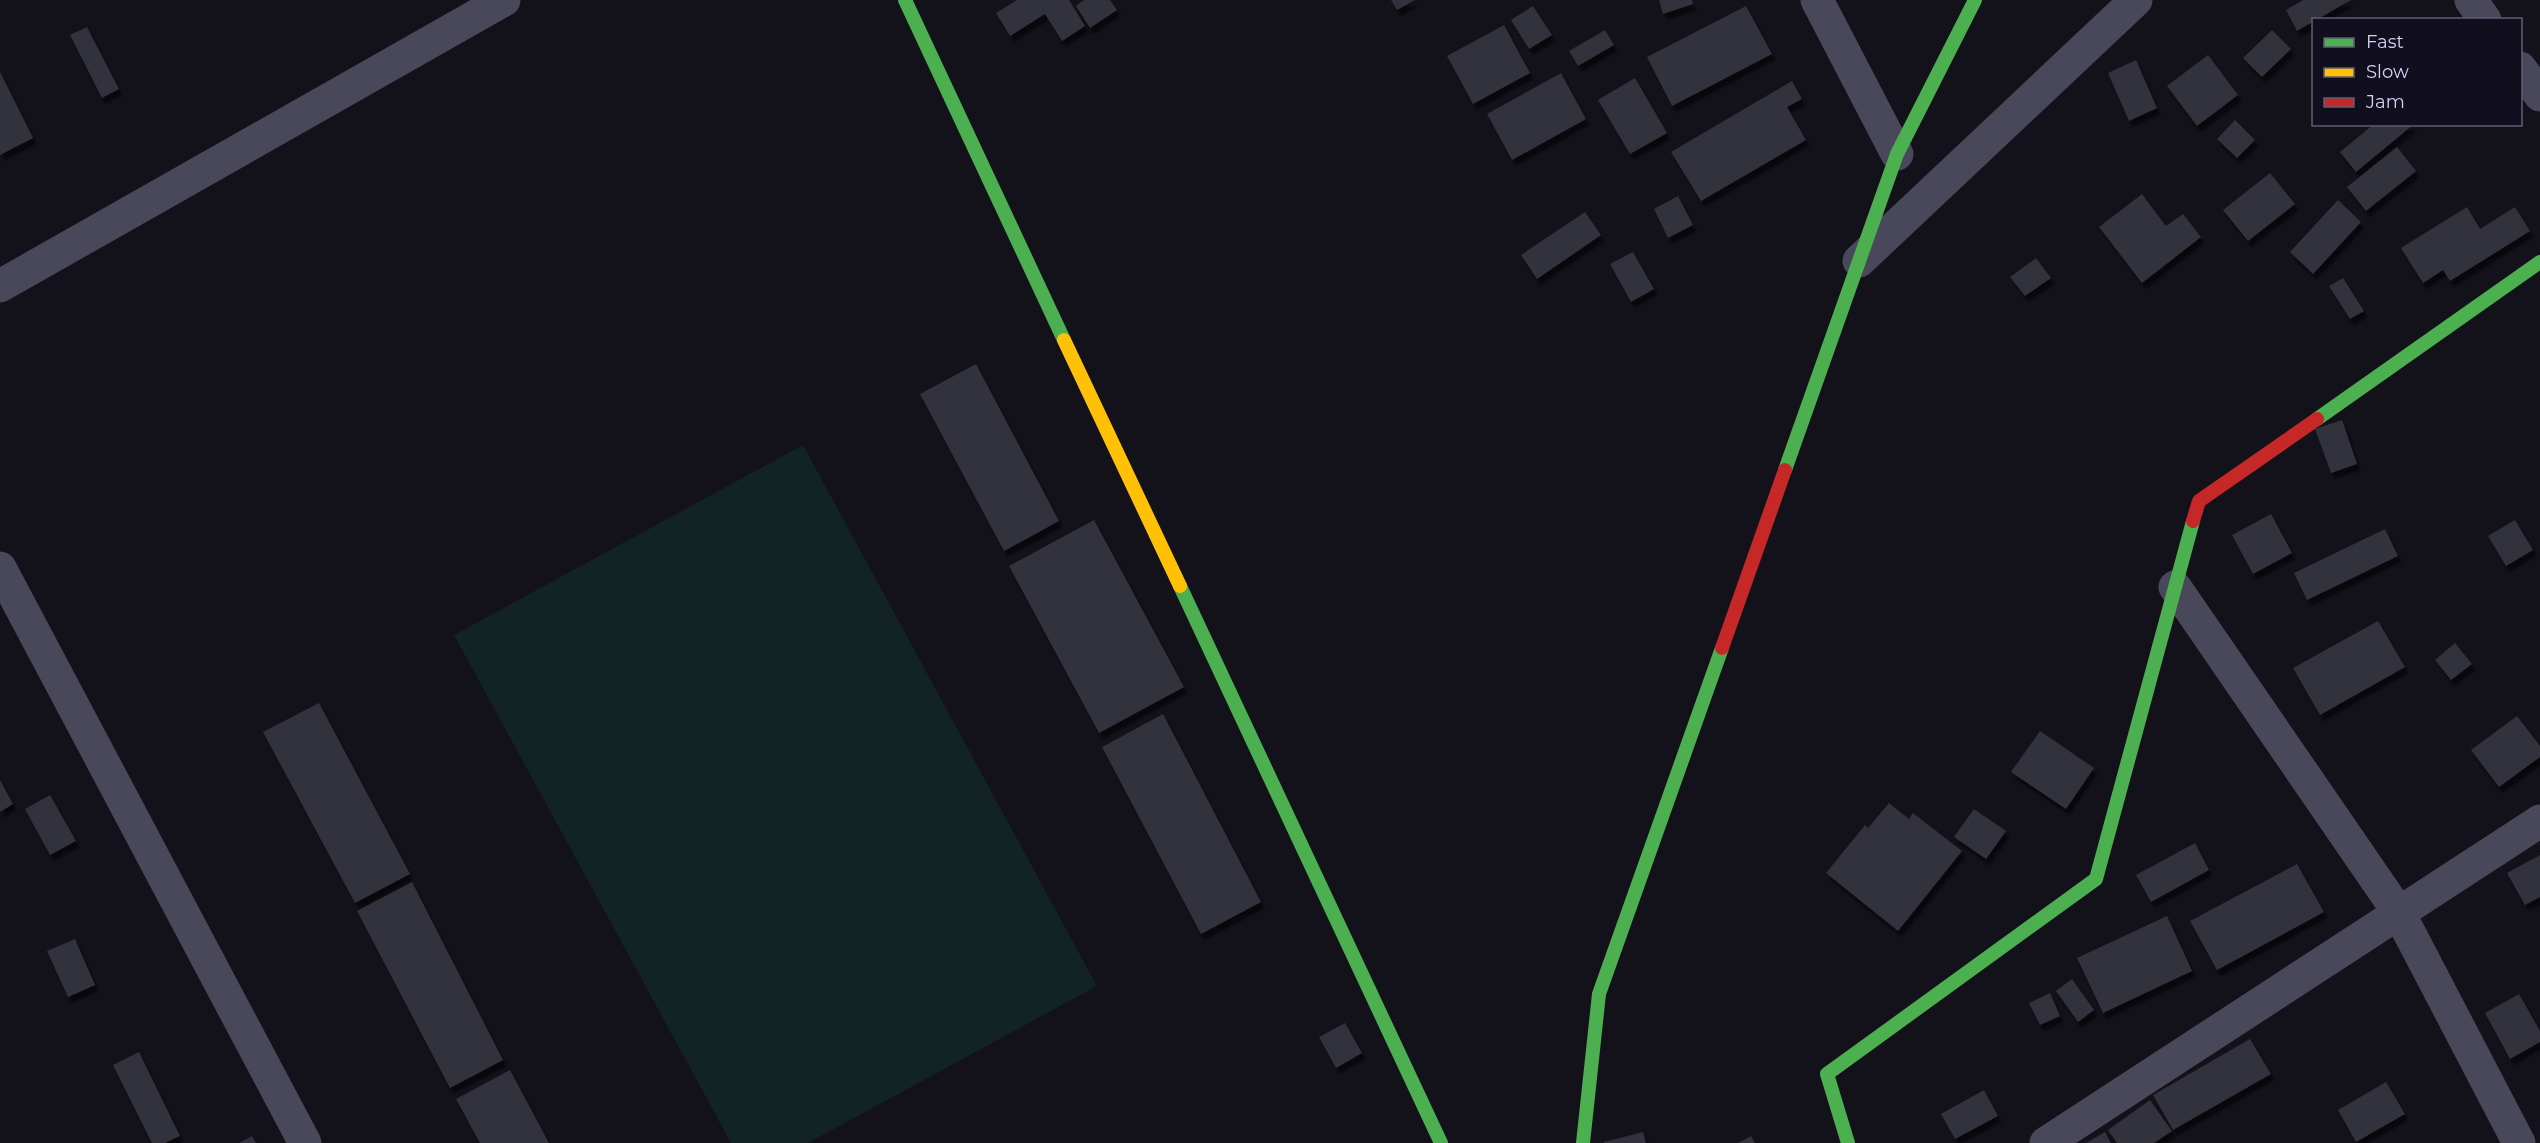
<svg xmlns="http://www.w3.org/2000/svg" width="2540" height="1143" font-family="Montserrat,sans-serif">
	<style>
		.green { fill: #122324 }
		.building { fill: #32303c; filter: url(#shadow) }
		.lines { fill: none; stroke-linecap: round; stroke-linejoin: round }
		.street { stroke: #49485a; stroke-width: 33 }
		.fast { stroke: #4caf50; stroke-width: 14 }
		.slow { stroke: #ffc107; stroke-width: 14 }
		.jam { stroke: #c62828; stroke-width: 14 }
	</style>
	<defs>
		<filter id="shadow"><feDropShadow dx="3.5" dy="6" stdDeviation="1.5" flood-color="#0009"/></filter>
	</defs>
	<rect width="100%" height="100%" fill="#13121a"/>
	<path class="green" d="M803,445L1097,986L808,1143H731L454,635Z"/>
	<path class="building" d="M1017,0H1069L1085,26L1062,41L1045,14L1010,36L996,13Z
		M1084,0H1110L1117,10L1090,28L1076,6Z
		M1391,0H1415L1397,10Z
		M1659,0H1692L1693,4L1663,14Z
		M2303,0H2351L2297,31L2286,10Z
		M1533,6L1552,35L1529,49L1511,20Z
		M1746,6L1772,54L1672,106L1647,57Z
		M1504,25L1530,73L1473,104L1447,56Z
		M87,27L119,89L102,98L70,35Z
		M1605,30L1614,45L1578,66L1569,51Z
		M2272,30L2291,49L2262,77L2243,58Z
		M2208,55L2238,95L2197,126L2167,86Z
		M2136,60L2157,108L2129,121L2108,73Z
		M0,72L33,138L0,155Z
		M1561,73L1586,119L1512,160L1487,114Z
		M1635,78L1667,133L1630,154L1598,100Z
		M1792,81L1802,99L1787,107L1806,140L1701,201L1671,152Z
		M2235,120L2255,140L2237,158L2217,139Z
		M2374,124H2414L2356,172L2340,152Z
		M2397,147L2416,171L2366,211L2347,187Z
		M2270,173L2295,204L2248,241L2223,210Z
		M2142,194L2166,226L2183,214L2201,237L2142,283L2099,227Z
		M1678,196L1693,225L1668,238L1654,209Z
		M2338,200L2361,222L2313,274L2290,252Z
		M2467,207L2480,229L2515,207L2530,231L2450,281L2443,270L2423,283L2401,248Z
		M1585,212L1601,235L1537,279L1521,255Z
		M1633,252L1654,289L1631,302L1610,264Z
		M2036,258L2051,278L2025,296L2010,277Z
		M2343,278L2364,311L2350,319L2329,286Z
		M976,364L1059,521L1004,551L920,394Z
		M2342,420L2357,464L2331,473L2315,429Z
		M2271,514L2292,553L2253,574L2232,535Z
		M1094,520L1184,687L1099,733L1009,566Z
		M2515,520L2533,550L2506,566L2488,536Z
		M2385,529L2398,556L2307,600L2294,573Z
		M2378,621L2405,667L2320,715L2293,668Z
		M2455,643L2472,664L2451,680L2435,660Z
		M319,703L410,874L355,903L263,732Z
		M1163,714L1261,902L1201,934L1102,747Z
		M2517,716L2540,746V757L2499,787L2471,750Z
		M2040,731L2094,768L2066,809L2011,772Z
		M0,780L13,804L0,812Z
		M50,795L76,841L50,855L25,809Z
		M1889,803L1909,819L1913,813L1962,851L1898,931L1826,873L1865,825L1868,828Z
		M1974,809L2006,831L1986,859L1954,837Z
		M2195,843L2209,870L2151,902L2136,875Z
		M2540,855V897L2525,905L2507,873Z
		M2297,864L2324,912L2217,970L2190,921Z
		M412,882L503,1060L450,1088L357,911Z
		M2167,916L2192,971L2103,1013L2077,958Z
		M75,939L95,985L68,997L47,951Z
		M2072,979L2094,1010L2078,1022L2056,991Z
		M2050,993L2060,1016L2040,1025L2029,1003Z
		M2519,994L2540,1031V1042L2510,1059L2485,1013Z
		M1345,1023L1362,1053L1336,1068L1319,1037Z
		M2250,1039L2271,1074L2173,1130L2153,1095Z
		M139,1052L180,1136L165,1143H152L113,1065Z
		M510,1070L549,1143H480L456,1099Z
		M2386,1082L2405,1114L2356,1142L2338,1110Z
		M1984,1090L1998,1116L1955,1139L1941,1114Z
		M2150,1100L2172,1131L2154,1143H2117L2108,1130Z
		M1643,1132L1646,1143H1604V1142Z
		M2105,1132L2111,1143H2086Z
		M252,1136L256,1143H239Z
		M1751,1136L1755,1143H1738Z"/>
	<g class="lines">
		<path class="street" d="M1817,0L1897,154
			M2471,0L2485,20
			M2520,68L2540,95
			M1859,261L2136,0
			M0,286L504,0
			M0,568L305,1143
			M2175,587L2399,913L2519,1143
			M2046,1143L2540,821"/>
		<path class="fast" d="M905,0L1064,340
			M2317,419L2540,262
			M1785,470L1897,154L1975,0
			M1180,586L1441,1143
			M1583,1143L1599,994L1722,648
			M1848,1143L1827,1074L2096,879L2193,521"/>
		<path class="slow" d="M1064,340L1180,586"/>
		<path class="jam" d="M2193,521L2199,501L2317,419
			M1722,648L1785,470"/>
	</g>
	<rect x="2312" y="18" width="210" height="108" fill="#110e1d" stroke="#605c75" stroke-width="1.5"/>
	<rect x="2324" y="38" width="30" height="9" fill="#4caf50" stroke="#605c75" stroke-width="1.5"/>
	<text x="2366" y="48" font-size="18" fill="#d6d0f9">Fast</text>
	<rect x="2324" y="68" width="30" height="9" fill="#ffc107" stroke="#605c75" stroke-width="1.5"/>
	<text x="2366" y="78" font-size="18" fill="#d6d0f9">Slow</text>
	<rect x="2324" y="98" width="30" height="9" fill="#c62828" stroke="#605c75" stroke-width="1.5"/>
	<text x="2366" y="108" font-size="18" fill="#d6d0f9">Jam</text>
</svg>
